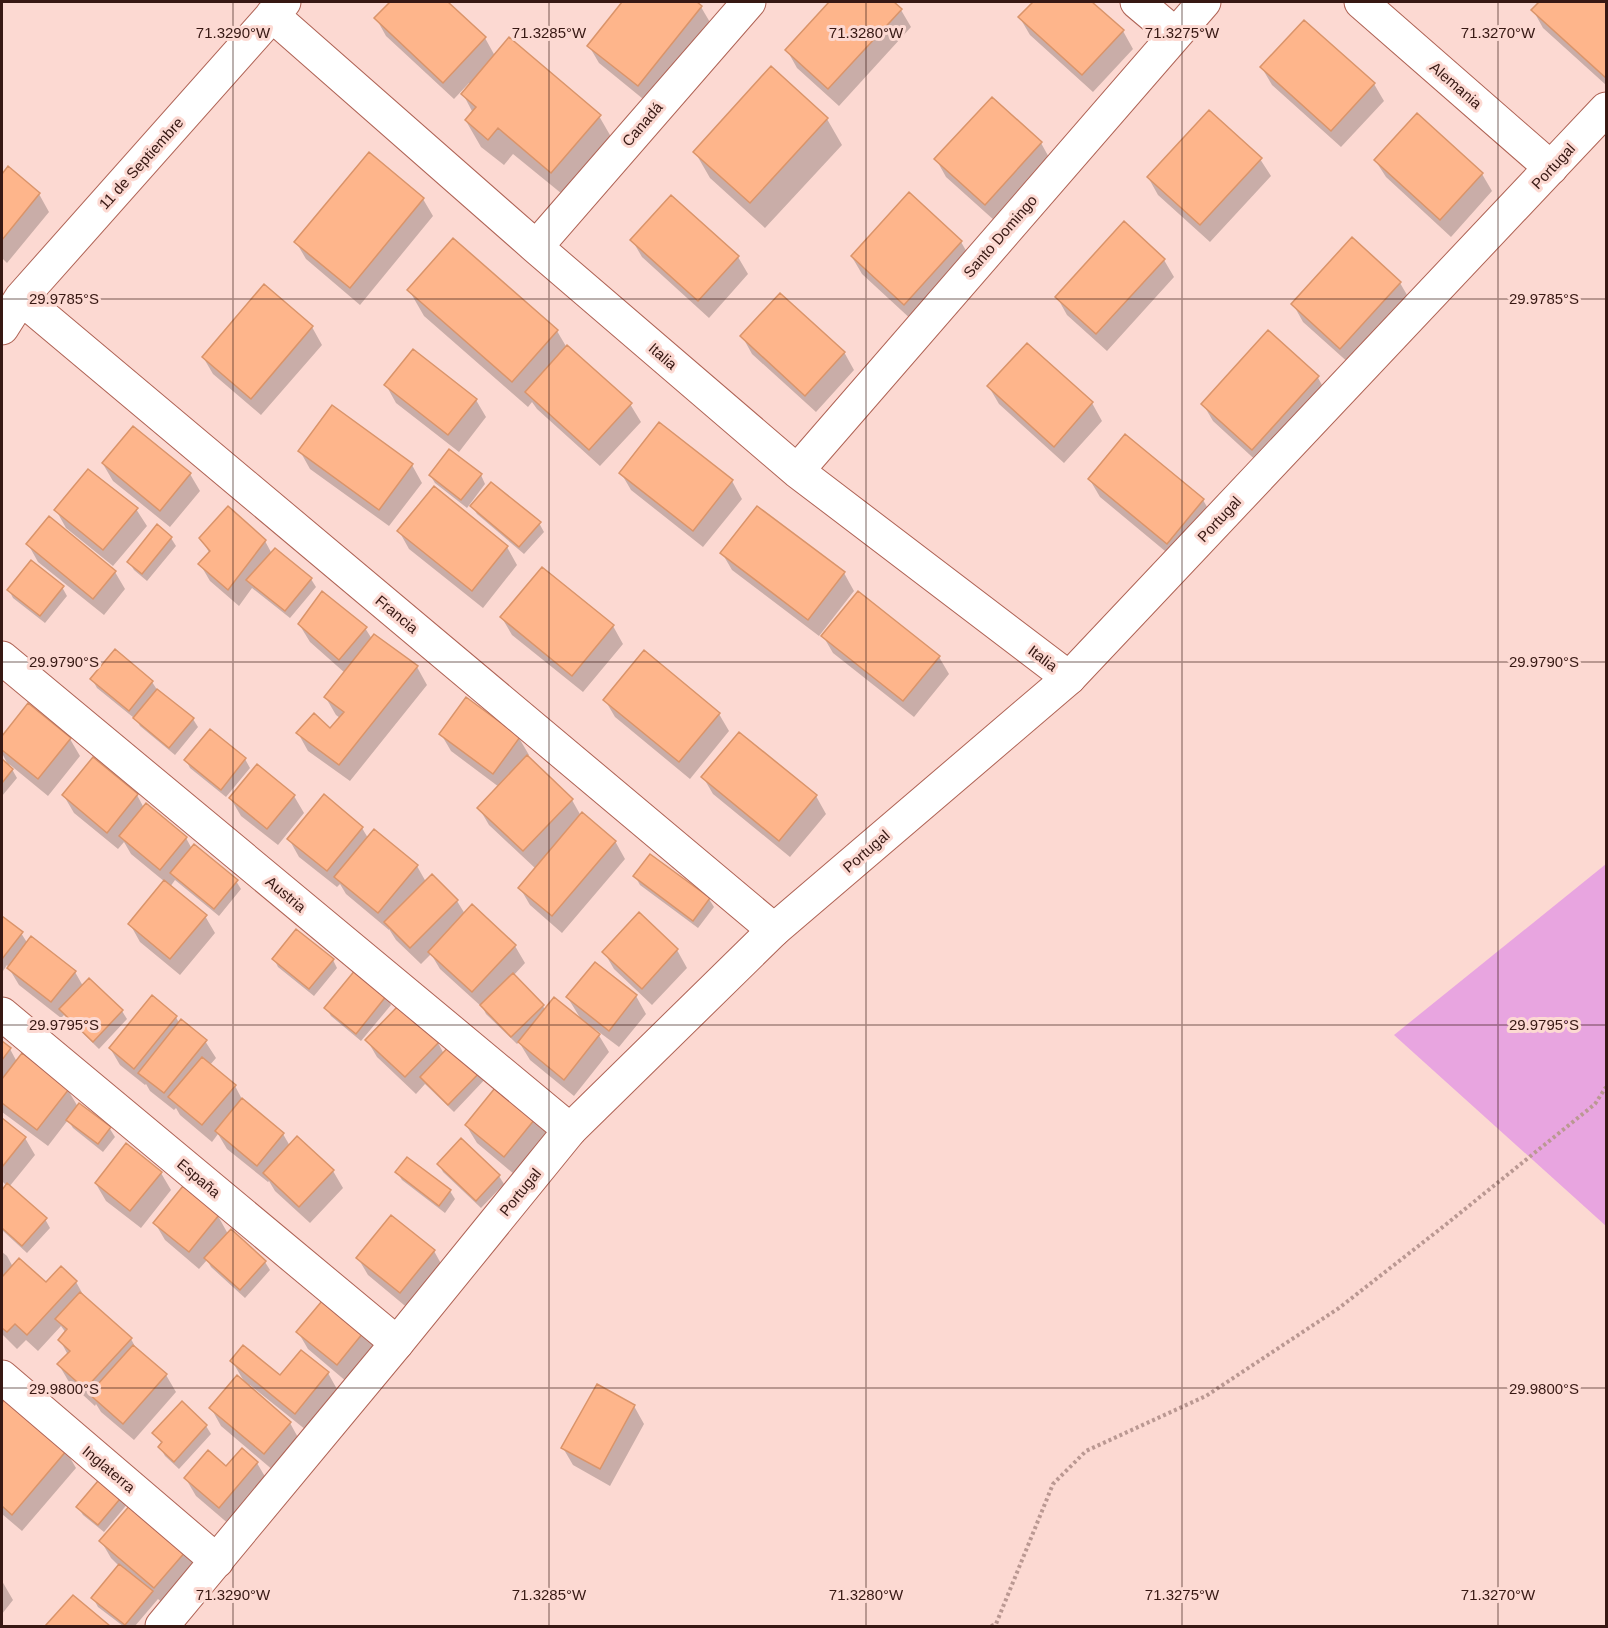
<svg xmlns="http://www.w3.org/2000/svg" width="1608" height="1628" font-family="Arial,sans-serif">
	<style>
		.green { fill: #e8a5e0 }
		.shadow { fill: #0003 }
		.building { fill: #feb58b; stroke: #da946a; stroke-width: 1.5 }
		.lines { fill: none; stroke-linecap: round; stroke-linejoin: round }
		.street-casing { stroke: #af6355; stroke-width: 35 }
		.secondary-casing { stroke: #af6355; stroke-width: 35 }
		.path { stroke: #ba9892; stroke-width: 4; stroke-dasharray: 3 3; stroke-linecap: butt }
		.street { stroke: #fff; stroke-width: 33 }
		.secondary { stroke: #fff; stroke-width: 33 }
		.ticks { fill: none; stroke: #371813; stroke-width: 1.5; stroke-opacity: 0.45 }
		.labels { text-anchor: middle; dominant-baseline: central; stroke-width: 6; stroke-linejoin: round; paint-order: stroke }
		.street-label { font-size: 15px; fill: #371813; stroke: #fcd9d2 }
		.ticks-label { font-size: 15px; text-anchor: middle; fill: #371813; stroke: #fcd9d2; stroke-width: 6; stroke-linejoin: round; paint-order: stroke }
	</style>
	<rect width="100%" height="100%" fill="#fcd9d2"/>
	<path class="green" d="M1606,864V1226L1394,1035Z"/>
	<path class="shadow" d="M392,2H446L485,38L495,56L599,116L614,142L567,198L513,154L504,165L481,147L466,121L473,113L463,94L471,85L469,83L454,99L386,36L376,18Z
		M624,2H695L701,7L711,24L648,103L599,63L589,46Z
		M831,2H892L901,10L911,27L839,106L797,68L787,50Z
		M1035,2H1089L1123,31L1133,49L1093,92L1030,35L1020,18Z
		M1541,2H1606V85L1543,28L1533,10Z
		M1262,68L1374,84L1384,101L1341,147L1272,85Z
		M992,99L1041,143L1051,161L995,221L946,177L936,159Z
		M827,119L842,145L765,228L710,178L695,152Z
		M1260,159L1271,176L1210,242L1158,195L1148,177Z
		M1375,160L1482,174L1492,191L1451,237L1386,177Z
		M8,168L39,194L49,212L7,263L2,258V176Z
		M909,195L961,242L971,259L914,322L862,274L852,257Z
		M423,199L433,216L360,305L306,259L296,242Z
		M453,240L557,331L567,348L630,404L641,422L600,466L537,409L532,402L528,407L424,316L409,290Z
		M632,240L738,257L748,274L709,318L642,257Z
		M1164,260L1174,277L1107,351L1067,315L1057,297Z
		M1400,283L1410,300L1351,365L1303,322L1293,304Z
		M264,286L312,327L322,345L261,415L213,374L203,357Z
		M742,336L844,352L854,370L816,412L752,354Z
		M1027,345L1092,403L1102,421L1064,463L999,404L989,387Z
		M1317,376L1327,394L1262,466L1213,421L1203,404Z
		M386,385L476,400L486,417L459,452L396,403Z
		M333,407L412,465L422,483L389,526L310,469L300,451Z
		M103,464L190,474L200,491L170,527L113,481Z
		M621,473L732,481L742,499L703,547L631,490Z
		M430,475H481L485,484L467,508L435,483Z
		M1090,480L1203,500L1213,517L1177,561L1100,497Z
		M434,488L507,547L517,565L483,608L409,549L399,531Z
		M472,506L539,523L544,532L524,554L477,514Z
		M136,509L147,526L113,566L66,528L56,510Z
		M171,538L176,546L147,581L134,570L129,562Z
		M201,538L265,541L272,554L311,579L316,587L290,618L252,588L239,606L210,581L200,564L210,554Z
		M28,544L115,572L125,589L104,615L38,562Z
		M722,553L844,573L854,591L819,636L732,570Z
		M62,587L67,596L45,623L13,598L9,590Z
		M502,618L613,626L623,644L583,692L512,635Z
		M299,624L365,628L372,639L375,636L417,667L427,685L350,781L308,751L298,733L330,730L340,718L336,715L326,698L345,673L310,642Z
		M823,636L939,657L949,674L914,717L833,653Z
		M92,679L152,682L158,691L193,719L198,727L175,755L140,726L135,717L134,718L97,688Z
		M605,700L719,714L729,731L690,779L615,717Z
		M28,705L70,739L80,756L48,796L9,764L17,778L2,796V761L9,767L2,753V739Z
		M210,731L245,759L250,768L226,797L190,768L186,760Z
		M441,734L519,738L529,755L527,758L572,800L581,816L615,841L625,859L562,933L530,905L520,888L536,869L489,825L479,808L499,787L451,751Z
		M739,734L816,796L826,814L790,857L713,794L703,777Z
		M137,795L144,808L186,838L192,849L236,881L241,889L219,916L175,880L170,887L205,916L215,933L180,975L140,942L130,924L165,882L131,854L124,842L118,849L74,813L64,796Z
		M294,796L304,813L278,845L241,816L231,799Z
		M362,828L368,838L417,866L426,882L432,876L457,901L465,914L515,946L525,963L513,976L543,1006L545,1010L582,1021L568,998L595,964L636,996L646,1014L619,1047L595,1029L609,1052L574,1096L530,1060L519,1042L517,1044L486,1014L483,1008L440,969L431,954L421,964L396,940L389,929V930L346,894L340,884L337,887L299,857L289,839Z
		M635,876L709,899L714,907L698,928L640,885Z
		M639,915L677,950L687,968L652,1005L614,969L604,952Z
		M2,918L21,933L28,944L75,972L83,986L122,1011L127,1019L99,1049L64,1015L61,1018L19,985L7,965L3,971L2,970Z
		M274,959L333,960L337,968L314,996L278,967Z
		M386,996L391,1005L361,1041L331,1016L326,1008Z
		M152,997L176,1017L179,1023L205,1041L216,1058L210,1065L235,1086L243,1101L283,1134L290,1146L333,1171L343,1188L310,1223L275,1191L269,1181L268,1182L227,1149L218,1134L212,1142L180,1115L176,1108L174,1110L150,1091L146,1084L145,1085L120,1065L110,1048Z
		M367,1040L438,1043L444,1054L489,1075L454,1112L425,1084L416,1094L377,1057Z
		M2,1043L10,1049L17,1062L68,1090L78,1107L80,1105L110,1129L115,1137L103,1152L73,1128L68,1120L48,1146L2,1112Z
		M500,1085L548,1133L514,1174L477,1143L466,1125Z
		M2,1120L25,1138L35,1155L9,1187L45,1219L50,1228L27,1253L2,1230V1192L7,1186L2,1181Z
		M439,1164L499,1176L504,1184L481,1208L443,1172Z
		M397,1172L450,1191L455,1199L445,1213L402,1180Z
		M161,1173L171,1190L141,1228L106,1201L96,1184Z
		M183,1188L218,1216L228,1234L265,1262L270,1270L245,1298L211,1267L207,1260L199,1269L165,1240L155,1223Z
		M434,1251L444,1269L410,1310L368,1275L358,1258Z
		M2,1252L7,1256L13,1267L46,1284L76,1282L85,1298L131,1339L137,1350L166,1375L176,1392L134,1440L101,1412L96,1404L95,1406L69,1382L59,1365L68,1355L60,1340L66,1333L61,1326L38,1351L26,1340L17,1349L2,1334Z
		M327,1297L376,1346L347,1382L308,1349L298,1332Z
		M232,1361L280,1377L328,1373L338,1391L306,1430L250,1385L248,1387L290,1423L300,1441L274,1471L221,1426L211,1408L245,1383Z
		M2,1392L66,1451L76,1468L22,1531L2,1514Z
		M634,1406L644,1424L610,1486L573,1465L563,1448Z
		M206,1426L211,1434L179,1469L165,1456L160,1447L162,1444L154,1433Z
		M257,1463L267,1480L230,1525L196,1496L186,1479L226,1468Z
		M134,1496L104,1532L83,1515L78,1507Z
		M138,1498L202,1561L165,1605L158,1599L135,1626H123L98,1607L93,1598L119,1566L111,1558L101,1541Z
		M2,1581L13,1600L2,1614Z
		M73,1597L108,1626H47Z"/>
	<path class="building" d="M390,2H448L486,37L443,83L374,18Z
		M622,2H697L702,6L638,86L587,46Z
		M829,2H894L902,9L828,89L785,50Z
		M1033,2H1092L1124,30L1082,75L1018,17Z
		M1539,2H1606V78L1531,10Z
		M1304,20L1375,83L1331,131L1260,67Z
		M509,37L601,115L551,173L498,128L488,140L465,120L476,107L461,94Z
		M771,66L828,118L750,203L693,152Z
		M992,97L1042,142L985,205L934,159Z
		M1209,110L1262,158L1200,225L1147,177Z
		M1417,113L1483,173L1440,220L1374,160Z
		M369,152L424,198L350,288L294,242Z
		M8,166L40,193L2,240V174Z
		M909,192L962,241L904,305L851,256Z
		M671,195L739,256L698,301L630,240Z
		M1124,221L1165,259L1096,334L1055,297Z
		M1352,237L1401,282L1340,349L1291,304Z
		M453,238L558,330L512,382L407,290Z
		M264,284L313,326L251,399L202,357Z
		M780,293L845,352L805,396L740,336Z
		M1268,330L1319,376L1252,450L1201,404Z
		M1027,343L1093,402L1054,447L987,386Z
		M567,345L632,403L589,450L525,392Z
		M413,349L477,399L448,435L384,385Z
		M332,405L413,464L379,510L298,451Z
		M659,422L733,480L693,531L619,473Z
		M133,426L191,473L160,511L102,463Z
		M1125,434L1204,499L1167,544L1088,479Z
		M449,449L482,474L461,500L429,475Z
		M88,469L138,508L103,550L54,510Z
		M491,482L541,522L519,547L470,506Z
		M434,486L508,546L472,591L397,531Z
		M228,506L266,540L228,590L198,564L210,551L199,538Z
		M757,506L845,572L808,620L720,553Z
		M49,516L116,571L93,599L26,544Z
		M157,524L172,537L142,574L127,562Z
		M275,548L312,578L285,611L246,580Z
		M31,560L64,586L40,616L7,590Z
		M542,567L614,625L572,676L500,617Z
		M322,591L367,627L339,660L298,624Z
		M858,591L940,656L903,701L821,636Z
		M374,634L418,666L339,765L296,733L314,713L330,728L344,712L324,697Z
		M115,649L153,681L129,711L90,679Z
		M644,650L720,713L679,762L603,700Z
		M157,689L194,718L169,748L133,718Z
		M466,697L520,737L493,774L439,734Z
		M28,703L71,738L38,779L2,750V736Z
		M210,729L246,758L221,790L184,760Z
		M739,732L817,795L779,841L701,777Z
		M527,755L573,799L523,851L477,808Z
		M93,757L138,794L107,833L62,795Z
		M2,759L13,769L2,783Z
		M257,764L295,795L267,829L229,798Z
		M324,794L363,827L327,871L287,839Z
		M146,803L187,837L160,870L119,836Z
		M582,812L616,841L552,916L518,888Z
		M374,829L418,865L378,913L334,877Z
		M194,844L238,880L214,909L170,873Z
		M650,854L710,898L693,921L633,876Z
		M432,874L458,900L410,948L384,922Z
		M164,880L207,915L170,959L128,924Z
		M472,904L516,945L472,992L428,952Z
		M639,912L678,949L642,989L602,952Z
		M2,916L23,932L2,959Z
		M296,929L334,959L309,989L272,959Z
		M31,936L76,971L51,1002L7,968Z
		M595,962L637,995L609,1031L566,997Z
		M356,969L387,995L356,1034L324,1008Z
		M513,973L544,1005L511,1037L480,1005Z
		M89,978L123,1010L93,1042L59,1009Z
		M152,995L177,1016L134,1069L109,1048Z
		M554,997L600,1034L564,1080L518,1042Z
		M399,1005L439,1042L405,1077L365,1040Z
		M181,1019L207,1040L164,1093L138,1073Z
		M456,1039L486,1066L448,1105L420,1077Z
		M2,1041L11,1048L2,1060Z
		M22,1053L69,1089L37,1130L2,1103V1079Z
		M202,1057L236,1085L202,1125L168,1097Z
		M499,1083L539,1114L504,1157L465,1125Z
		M242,1098L284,1133L257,1166L215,1131Z
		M79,1103L111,1127L98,1144L66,1120Z
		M2,1118L26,1137L2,1167Z
		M297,1136L334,1170L299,1207L263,1173Z
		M461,1138L500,1175L476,1201L437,1164Z
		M126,1143L162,1172L130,1211L95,1183Z
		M407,1157L451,1190L439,1206L395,1172Z
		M7,1183L47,1218L22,1246L2,1228V1190Z
		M183,1186L219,1215L189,1252L153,1223Z
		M391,1215L435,1250L400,1293L356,1258Z
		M231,1229L266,1261L240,1290L204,1258Z
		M19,1258L46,1282L61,1266L77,1281L27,1335L15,1324L7,1332L2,1328V1277Z
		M80,1292L132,1338L85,1389L57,1364L70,1351L58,1340L67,1329L55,1319Z
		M327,1295L367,1328L337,1365L296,1332Z
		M133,1345L167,1374L123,1424L89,1394Z
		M243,1345L280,1375L301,1350L329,1372L295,1414L230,1361Z
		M237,1375L291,1422L264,1454L209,1408Z
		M597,1384L635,1405L600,1469L561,1448Z
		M5,1399L67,1450L12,1515L2,1506V1403Z
		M182,1401L207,1425L174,1462L158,1447L162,1442L152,1433Z
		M242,1448L258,1462L219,1508L184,1478L208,1450L226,1466Z
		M108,1469L130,1487L98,1525L76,1507Z
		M138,1496L193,1543L154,1588L99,1541Z
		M119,1564L153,1591L125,1625L91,1598Z
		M73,1595L110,1626H45Z"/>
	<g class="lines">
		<defs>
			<path id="street" d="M1137,2L1175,34
				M1361,2L1551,168
				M272,15L536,247L797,471L1069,678
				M536,247L749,2
				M21,298L774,930
				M2,328L21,298L284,2
				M797,471L1204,2
				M2,658L570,1130
				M2,1014L397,1343
				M2,1377L217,1561"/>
			<path id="secondary" d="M162,1626L397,1343L570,1130L774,930L1069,678L1606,109"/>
		</defs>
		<use href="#street" class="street-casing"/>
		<use href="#secondary" class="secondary-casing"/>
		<path class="path" d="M991,1626L996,1624L1053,1484L1086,1451L1206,1396L1339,1308L1444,1226L1595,1104L1606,1087"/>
		<use href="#street" class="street"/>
		<use href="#secondary" class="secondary"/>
	</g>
	<path class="ticks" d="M233,2V1626M549,2V1626M866,2V1626M1182,2V1626M1498,2V1626M2,299H1606M2,662H1606M2,1025H1606M2,1388H1606"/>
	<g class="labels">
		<g class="street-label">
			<text transform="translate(1456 85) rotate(41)">Alemania</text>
			<text transform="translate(642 124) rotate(-49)">Canadá</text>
			<text transform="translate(141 163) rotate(-48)">11 de Septiembre</text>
			<text transform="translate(1553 166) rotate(-47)">Portugal</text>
			<text transform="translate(1000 236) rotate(-49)">Santo Domingo</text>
			<text transform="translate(663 356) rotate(41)">Italia</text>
			<text transform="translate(1219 519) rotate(-47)">Portugal</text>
			<text transform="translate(397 614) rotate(40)">Francia</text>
			<text transform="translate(1043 658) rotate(37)">Italia</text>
			<text transform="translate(866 851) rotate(-41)">Portugal</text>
			<text transform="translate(286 894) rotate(40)">Austria</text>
			<text transform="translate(199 1178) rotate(40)">España</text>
			<text transform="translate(520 1192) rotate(-51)">Portugal</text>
			<text transform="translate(109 1469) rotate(40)">Inglaterra</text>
		</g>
	</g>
	<g class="ticks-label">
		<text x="233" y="38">71.3290°W</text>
		<text x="549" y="38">71.3285°W</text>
		<text x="866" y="38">71.3280°W</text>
		<text x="1182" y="38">71.3275°W</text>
		<text x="1498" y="38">71.3270°W</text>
		<text x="64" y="304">29.9785°S</text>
		<text x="1544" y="304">29.9785°S</text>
		<text x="64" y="667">29.9790°S</text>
		<text x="1544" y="667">29.9790°S</text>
		<text x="64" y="1030">29.9795°S</text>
		<text x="1544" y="1030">29.9795°S</text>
		<text x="64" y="1394">29.9800°S</text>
		<text x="1544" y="1394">29.9800°S</text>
		<text x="233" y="1600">71.3290°W</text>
		<text x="549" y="1600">71.3285°W</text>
		<text x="866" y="1600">71.3280°W</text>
		<text x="1182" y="1600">71.3275°W</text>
		<text x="1498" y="1600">71.3270°W</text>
	</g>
	<rect width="1608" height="1628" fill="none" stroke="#371813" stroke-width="6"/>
</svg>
